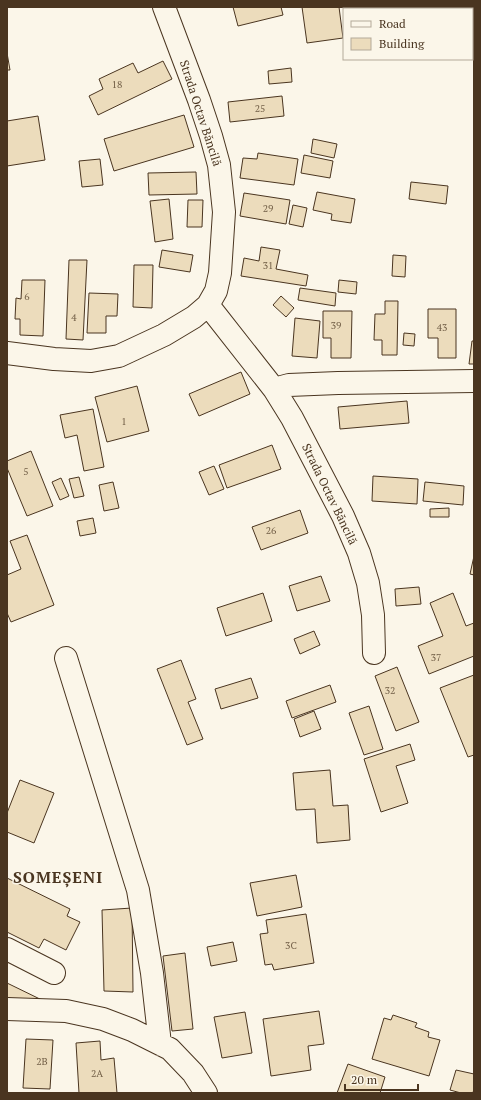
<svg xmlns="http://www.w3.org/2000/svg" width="481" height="1100" font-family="'PT Serif',serif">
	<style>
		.building { fill: #ecdcbc; stroke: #4a3520 }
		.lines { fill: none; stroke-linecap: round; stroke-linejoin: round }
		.minor-casing { stroke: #4a3520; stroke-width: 24 }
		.minor { stroke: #fbf6e9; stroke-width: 22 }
		.labels { text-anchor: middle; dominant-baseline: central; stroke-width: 3; stroke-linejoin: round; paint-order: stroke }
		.number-label { font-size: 10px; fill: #725f47 }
		.street-label { font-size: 12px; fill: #4a3520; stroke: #fbf6e9 }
		.district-label { font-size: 16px; font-weight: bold; letter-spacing: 1px; fill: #4a3520; stroke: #fbf6e9 }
	</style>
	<rect width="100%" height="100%" fill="#fbf6e9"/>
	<path class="building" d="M233,7H281L283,15L238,26Z
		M302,7H339L343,38L307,43Z
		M357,7H386L387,9H358Z
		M398,7H427V9H399Z
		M447,7H474V54H472V9H447Z
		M7,53L10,70H7Z
		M163,61L172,79L98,115L89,96L103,89L99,79L133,63L138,73Z
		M291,68L292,82L269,84L268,71Z
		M282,96L284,116L230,122L228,102Z
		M184,115L194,147L114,171L104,139Z
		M38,116L45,160L7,166V121Z
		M313,139L337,144L334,158L311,153Z
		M258,153L298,159L294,185L240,178L243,158L257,159Z
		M304,155L333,161L330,178L301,173Z
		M100,159L103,185L82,187L79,161Z
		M196,172L197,194L149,195L148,173Z
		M411,182L448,186L446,204L409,199Z
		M317,192L355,199L351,223L331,220L332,214L313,210Z
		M244,193L290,200L286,224L240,216Z
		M169,199L173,239L155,242L150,201Z
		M188,200H203L202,227H187Z
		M293,205L307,208L303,227L289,224Z
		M261,247L280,250L276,269L308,275L306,286L241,276L244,258L259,261Z
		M162,250L193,255L190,272L159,267Z
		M393,255L406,256L405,277L392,276Z
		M69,260H87L83,340L66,339Z
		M134,265H153L152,308L133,307Z
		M22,280H45L43,336L20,335V319H15L16,298L21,299Z
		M339,280L357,282L356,294L338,292Z
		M300,288L336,293L335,306L298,300Z
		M89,293L118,294L117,316H106V333H87Z
		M281,296L294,308L286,317L273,305Z
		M385,301H398L397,355H382V340H374L375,314H385Z
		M428,309H456V358H438V338H428Z
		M323,311H352L351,358H331V338H323Z
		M295,318L320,321L317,358L292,356Z
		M404,333L415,334L414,346L403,345Z
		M472,341H474V364H469Z
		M241,372L250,394L199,416L189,394Z
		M137,386L149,431L107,442L95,397Z
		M407,401L409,423L340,429L338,407Z
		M93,409L104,467L84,471L77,435L65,438L60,415Z
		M272,445L281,469L227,488L219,465Z
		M31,451L53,506L27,516L7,468V461Z
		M214,466L224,489L209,495L199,472Z
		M373,476L418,479L417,504L372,501Z
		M79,477L84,496L74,498L69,479Z
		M61,478L69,496L60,500L52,482Z
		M113,482L119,508L104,511L99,485Z
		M425,482L464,486L463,505L423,501Z
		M449,508V517H430V509Z
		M300,510L308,533L261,550L252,527Z
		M93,518L96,533L80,536L77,521Z
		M27,535L54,605L11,622L7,613V575L21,569L10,541Z
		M474,556V575L470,574Z
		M321,576L330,601L297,611L289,586Z
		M419,587L421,604L396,606L395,589Z
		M263,593L272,621L226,636L217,608Z
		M453,593L466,626L474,623V656L429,674L418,646L443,636L430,603Z
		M314,631L320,645L300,654L294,639Z
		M181,660L196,699L188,702L203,739L187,745L157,669Z
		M397,667L419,722L396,731L375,676Z
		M474,675V755L468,757L440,688Z
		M251,678L258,698L221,709L215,689Z
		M330,685L336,702L292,718L286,701Z
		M369,706L383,749L364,755L349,713Z
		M314,711L321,729L300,737L294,719Z
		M410,744L415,760L396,766L408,803L381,812L364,759Z
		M330,770L333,806L348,805L350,840L317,843L315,809L296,810L293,773Z
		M20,780L54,793L34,843L7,832V813Z
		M296,875L302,907L257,916L250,883Z
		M7,878L70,909L67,916L80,922L66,950L44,939L39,948L7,932Z
		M132,908L133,992L104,991L102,910Z
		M306,914L314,963L274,970L272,964L265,965L260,934L268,933L266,920Z
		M233,942L237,961L211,966L207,947Z
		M185,953L193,1029L172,1031L163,956Z
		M7,983L46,1002H7Z
		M319,1011L324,1044L308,1046L311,1070L271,1076L263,1019Z
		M245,1012L252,1053L222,1058L214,1017Z
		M393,1015L417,1023L415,1027L429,1032L428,1037L440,1040L429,1076L372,1059L384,1018L391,1020Z
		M26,1039L53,1040L50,1089L23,1088Z
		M100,1041L101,1060L114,1058L117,1093H79L76,1043Z
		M348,1064L385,1077L380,1093H337Z
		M456,1070L474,1074V1088L473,1093H461L450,1090Z"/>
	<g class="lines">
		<defs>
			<path id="minor" d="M208,305L274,389L292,418L343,516L359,553L368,583L373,615L374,653
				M7,353L54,359L91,361L119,356L164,335L194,317L208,305L216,291L220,273L224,212L219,165L211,136L199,100L164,7
				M274,389L289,385L338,383L474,381
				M66,658L138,890L152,973L160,1044
				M7,949L54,973
				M7,1009L66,1011L103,1019L132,1030L170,1049L193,1073L206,1093"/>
		</defs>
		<use href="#minor" class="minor-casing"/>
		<use href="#minor" class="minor"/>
	</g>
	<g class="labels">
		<g class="number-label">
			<text x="117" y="84">18</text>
			<text x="260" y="108">25</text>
			<text x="268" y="208">29</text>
			<text x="268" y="265">31</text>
			<text x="27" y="296">6</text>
			<text x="74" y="317">4</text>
			<text x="336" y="325">39</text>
			<text x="442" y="327">43</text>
			<text x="124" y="421">1</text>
			<text x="26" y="471">5</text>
			<text x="271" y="530">26</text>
			<text x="436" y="657">37</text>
			<text x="390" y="690">32</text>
			<text x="291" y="945">3C</text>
			<text x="42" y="1061">2B</text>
			<text x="97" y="1073">2A</text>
		</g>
		<g class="street-label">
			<text transform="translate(201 113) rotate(72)">Strada Octav Băncilă</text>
			<text transform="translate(330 494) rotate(64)">Strada Octav Băncilă</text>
		</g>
		<g class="district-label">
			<text x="58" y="877">SOMEȘENI</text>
		</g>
	</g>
	<rect width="481" height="1100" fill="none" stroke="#4a3520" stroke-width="16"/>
	<rect x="343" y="8" width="130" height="52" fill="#fbf6e9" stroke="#b4a999"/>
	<rect x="351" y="21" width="20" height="6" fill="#fbf6e9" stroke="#b4a999"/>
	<text x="379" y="28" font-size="12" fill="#4a3520">Road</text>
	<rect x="351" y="38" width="20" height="12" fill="#ecdcbc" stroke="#b4a999"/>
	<text x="379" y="48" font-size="12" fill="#4a3520">Building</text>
	<path d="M345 1084v6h73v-6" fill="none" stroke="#4a3520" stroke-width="2"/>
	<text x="351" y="1084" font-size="12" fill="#4a3520" stroke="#fbf6e9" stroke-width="3" paint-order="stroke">20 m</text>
</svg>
